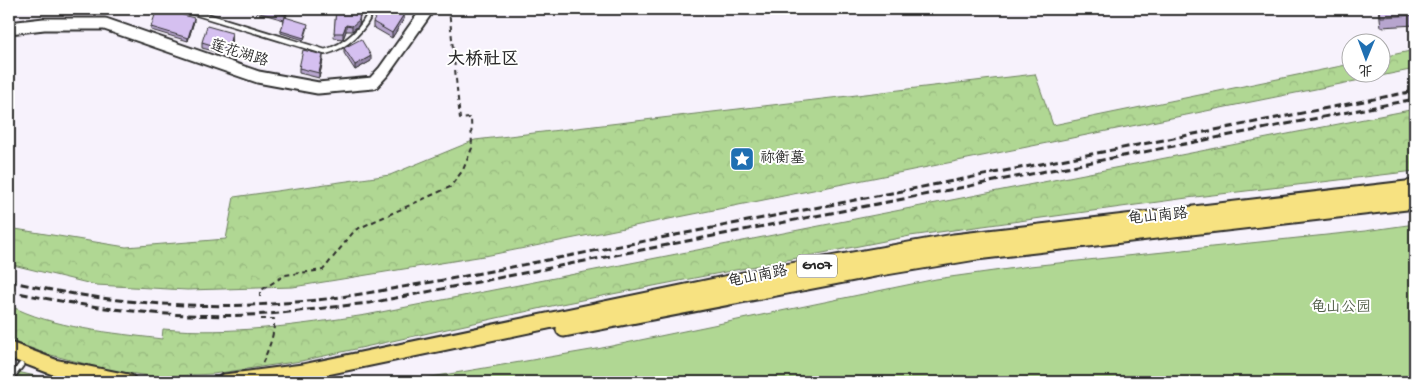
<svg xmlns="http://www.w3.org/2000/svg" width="1424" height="391" font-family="'Gochi Hand','LXGW WenKai TC',sans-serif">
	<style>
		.built { fill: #ede3f8 }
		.forest { fill: url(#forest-crowns); stroke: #6e815f }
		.park { fill: #b0d793; stroke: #6e815f }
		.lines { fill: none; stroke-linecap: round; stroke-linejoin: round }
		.service-casing { stroke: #2b2b2b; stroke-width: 8 }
		.tertiary-casing { stroke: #2b2b2b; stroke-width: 15 }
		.trunk-casing { stroke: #2b2b2b; stroke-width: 19 }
		.path { stroke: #2b2b2b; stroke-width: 2; stroke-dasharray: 5 4; stroke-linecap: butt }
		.service { stroke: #fff; stroke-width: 4.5 }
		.tertiary { stroke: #fff; stroke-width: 11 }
		.trunk { stroke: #f7e281; stroke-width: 15 }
		.rail { stroke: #2b2b2b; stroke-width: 3; stroke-dasharray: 8 4; stroke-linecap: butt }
		.wall { fill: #b7a5ce; stroke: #2b2b2b }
		.shaded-wall { fill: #9586a8; stroke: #2b2b2b }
		.building { fill: #d5c0f0; stroke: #2b2b2b }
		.labels { text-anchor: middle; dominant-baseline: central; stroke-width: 4; stroke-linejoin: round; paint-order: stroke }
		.shield { fill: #fff; stroke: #6b6b6b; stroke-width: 1 }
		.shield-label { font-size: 14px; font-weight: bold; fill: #2b2b2b }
		.street-label { font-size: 15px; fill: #2b2b2b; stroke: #fff }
		.poi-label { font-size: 15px; fill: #2b2b2b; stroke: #fff; text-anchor: start }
		.park-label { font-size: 15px; fill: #535f4a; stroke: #fff }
		.quarter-label { font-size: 18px; font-weight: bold; fill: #2b2b2b; stroke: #fff }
	</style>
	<defs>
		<pattern id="forest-crowns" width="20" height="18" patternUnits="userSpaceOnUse" patternTransform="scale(1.25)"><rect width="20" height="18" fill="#b0d793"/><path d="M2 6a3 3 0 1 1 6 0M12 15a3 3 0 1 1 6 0" fill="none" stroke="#98b97f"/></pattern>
	</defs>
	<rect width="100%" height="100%" fill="#f7f2fc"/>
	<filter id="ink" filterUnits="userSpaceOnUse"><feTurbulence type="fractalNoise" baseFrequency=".02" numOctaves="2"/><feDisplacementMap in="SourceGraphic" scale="10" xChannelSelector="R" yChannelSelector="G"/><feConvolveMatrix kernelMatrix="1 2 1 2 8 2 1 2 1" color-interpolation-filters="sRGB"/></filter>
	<g filter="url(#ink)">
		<path class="built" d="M1300,9H1359L1301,13Z"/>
		<path class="forest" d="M1415,50V69L490,255L293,287L187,290L96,285L9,264V228L126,247L226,239L234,197L390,175L475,140L1035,74L1053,125L1351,64L1352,72H1382V57Z
			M1415,109V171L1187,198L910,236L556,305L301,361L213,374L155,377L109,370L47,354L9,340V305C52,328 113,333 162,339L163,329C232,335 298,325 366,315Z
			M9,370L61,382H9Z"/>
		<path class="park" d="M1415,224V382H402L597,349L936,279L1030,266L1365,231Z"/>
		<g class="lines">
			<defs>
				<path id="service" d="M184,9L325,52C347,46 364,29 372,9
					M9,381L21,365
					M594,382H670"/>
				<path id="tertiary" d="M9,28L44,24H105L258,77L318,88L373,83L384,71L428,9"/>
				<path id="trunk" d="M564,329L880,268L976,252L1415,201
					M9,350L54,367L128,382
					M225,382L303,372L763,276L954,242L1415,188"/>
			</defs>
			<use href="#service" class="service-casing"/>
			<use href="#tertiary" class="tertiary-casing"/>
			<use href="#trunk" class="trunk-casing"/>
			<path class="path" d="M260,297V291L285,275L323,270L355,230L450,187L463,170L472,148L471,118L460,119L449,9
				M261,319H274C275,335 268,350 262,364"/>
			<use href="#service" class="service"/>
			<use href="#tertiary" class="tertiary"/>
			<use href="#trunk" class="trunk"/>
			<path class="rail" d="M9,281C103,303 200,311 296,302C348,298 399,287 450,279L1415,91
				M9,291C97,310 189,321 280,313C310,310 340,306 370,303L1415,99"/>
		</g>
		<path class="wall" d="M246,9H288L286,18L308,27L304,40L281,33V31L284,20Z
			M336,9H366V16L360,15L359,25L352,31H346L343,39L334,38Z
			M1379,9H1415V25L1381,27Z
			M404,19L392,38L373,27V22Z
			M194,21L188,41L151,30V27Z
			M232,38L228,55L202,48V42Z
			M344,48L371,61L355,70L344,53Z
			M323,60L319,78L299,73V68Z"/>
		<path class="shaded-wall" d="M287,9H288L285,20V15Z
			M360,10L359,25L352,31V26Z
			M404,14V19L392,38V33Z
			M194,18V21L188,41V38Z
			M346,25V31L343,39V33Z
			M232,33V38L228,55V50Z
			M323,55V60L319,78V73Z
			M371,56V61L355,70V65Z"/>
		<path class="building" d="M157,9H162L194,18L188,38L151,27Z
			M264,9H287L285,15Z
			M336,9H366V10H360L359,20L352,26L346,25L343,33H334Z
			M381,9H396L404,14L392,33L373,22Z
			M1380,9H1415V15L1381,17Z
			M285,17L308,24L304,38L281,31Z
			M207,26L232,33L228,50L202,42Z
			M361,39L371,56L355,65L344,48Z
			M303,50L323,55L319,73L299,68Z"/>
	</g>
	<defs>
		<symbol id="sight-square" viewBox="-11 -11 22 22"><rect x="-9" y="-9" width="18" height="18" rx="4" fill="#1f6fb2" stroke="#fff"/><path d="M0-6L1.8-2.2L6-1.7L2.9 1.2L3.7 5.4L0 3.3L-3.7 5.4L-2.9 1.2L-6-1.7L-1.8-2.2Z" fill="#fff"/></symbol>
	</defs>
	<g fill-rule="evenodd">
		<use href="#sight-square" x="728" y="145" width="28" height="28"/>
	</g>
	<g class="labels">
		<rect class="shield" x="797" y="254.5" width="40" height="23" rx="4"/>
		<g class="shield-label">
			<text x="817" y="266">G107</text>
		</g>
		<g class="street-label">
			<text transform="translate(239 54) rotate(17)">莲花湖路</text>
			<text transform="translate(1158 217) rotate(-6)">龟山南路</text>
			<text transform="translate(758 277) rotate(-11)">龟山南路</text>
		</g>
		<g class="poi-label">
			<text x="760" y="159">祢衡墓</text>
		</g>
		<g class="park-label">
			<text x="1341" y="308">龟山公园</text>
		</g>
		<g class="quarter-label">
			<text x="483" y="60">大桥社区</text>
		</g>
	</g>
	<rect width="1424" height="391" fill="none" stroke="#fff" stroke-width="30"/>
	<rect x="15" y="15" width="1394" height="361" fill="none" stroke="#2b2b2b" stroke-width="2" filter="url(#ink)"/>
	<g transform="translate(1366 58) rotate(181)"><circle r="24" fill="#ffffff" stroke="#aaaaaa"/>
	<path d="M0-4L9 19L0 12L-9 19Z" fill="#1f6fb2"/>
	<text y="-8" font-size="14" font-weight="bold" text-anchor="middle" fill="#2b2b2b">北</text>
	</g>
</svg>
